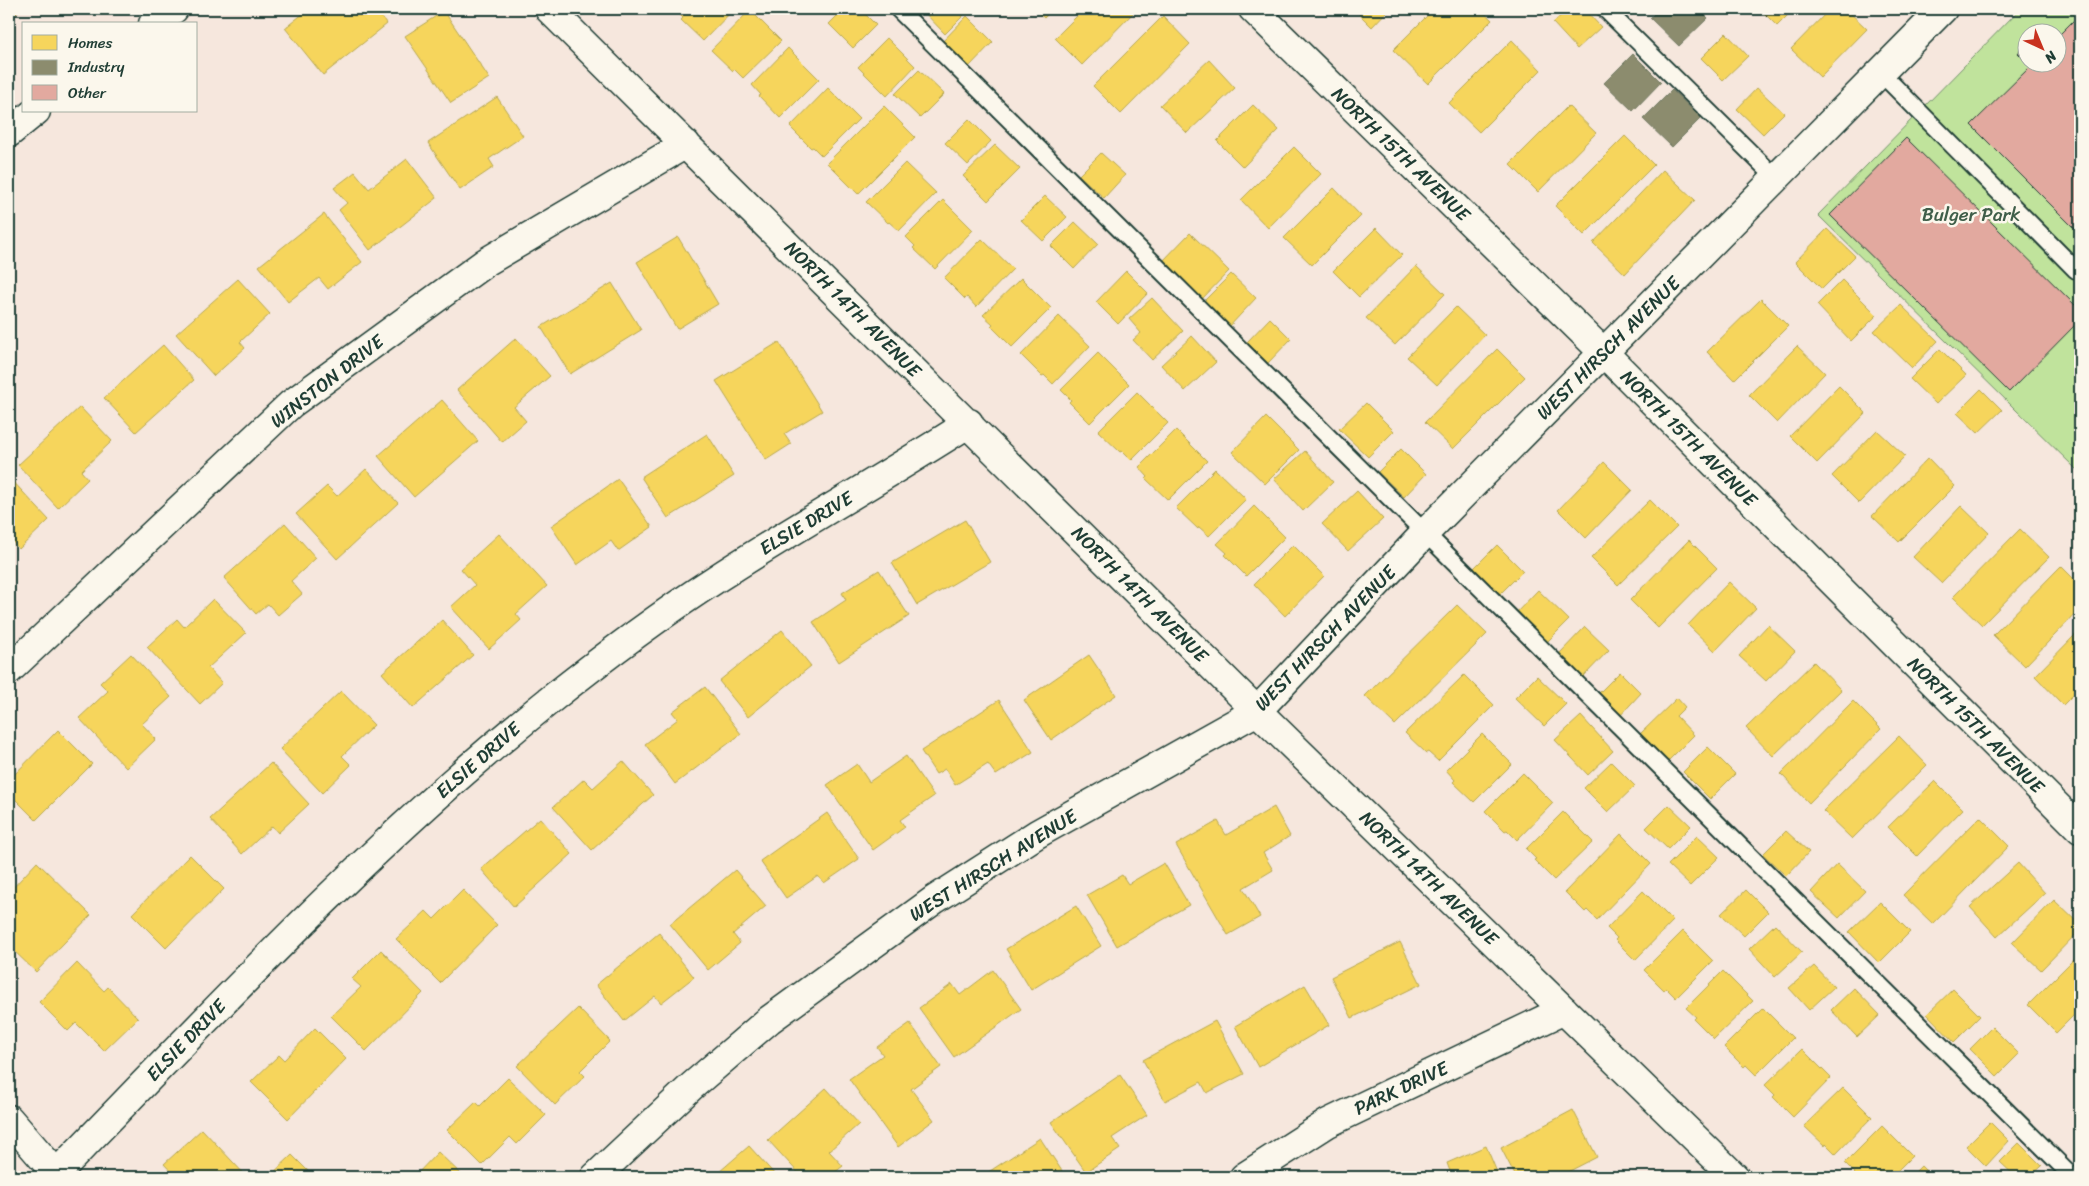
<svg xmlns="http://www.w3.org/2000/svg" width="2089" height="1186" font-family="Sriracha,sans-serif">
	<style>
		.green { fill: #c0e39c; stroke: #709068; fill-rule: evenodd }
		.homes { fill: #f6d55c; stroke: #b6a750 }
		.industry { fill: #8c8c6e; stroke: #6b745d }
		.building { fill: #e2a99f; stroke: #1f3d34 }
		.lines { fill: none; stroke-linecap: round; stroke-linejoin: round }
		.lane-casing { stroke: #1f3d34; stroke-width: 20 }
		.street-casing { stroke: #1f3d34; stroke-width: 31 }
		.lane { stroke: #fbf7ec; stroke-width: 16 }
		.street { stroke: #fbf7ec; stroke-width: 28 }
		.labels { text-anchor: middle; dominant-baseline: central; stroke-width: 5; stroke-linejoin: round; paint-order: stroke }
		.street-label { font-size: 19px; fill: #1f3d34; stroke: #fbf7ec }
		.park-label { font-size: 19px; fill: #3f5e49; stroke: #fbf7ec }
	</style>
	<rect width="100%" height="100%" fill="#f6e7dd"/>
	<filter id="ink" filterUnits="userSpaceOnUse"><feTurbulence type="fractalNoise" baseFrequency=".02" numOctaves="2"/><feDisplacementMap in="SourceGraphic" scale="10" xChannelSelector="R" yChannelSelector="G"/><feConvolveMatrix kernelMatrix="1 2 1 2 8 2 1 2 1" color-interpolation-filters="sRGB"/></filter>
	<g filter="url(#ink)">
		<path class="green" d="M2020,9H2080V473L1818,215ZM2026,32H2056V62H2026Z"/>
		<path class="homes" d="M9,9H16L18,12L9,20Z
			M309,9H325L328,13L333,9H375L387,24L323,75L285,28Z
			M674,9H734L703,41L681,20L683,18Z
			M844,9H860L876,25L853,48L829,24Z
			M923,9H970L945,34L922,10Z
			M1034,9H1053L1044,18Z
			M1084,9H1137L1082,65L1055,38Z
			M1354,9H1389L1372,27Z
			M1434,9H1480L1492,20L1428,84L1393,50Z
			M1568,9H1584L1601,27L1577,49L1553,23Z
			M1760,9H1794L1777,26Z
			M1830,9H1846L1867,29L1820,77L1791,49Z
			M750,10L781,41L743,78L734,69L733,71L711,50Z
			M444,11L489,78L451,103L405,36Z
			M967,16L993,42L967,69L941,43Z
			M1163,16L1190,44L1121,114L1093,86Z
			M1726,33L1748,56L1723,80L1701,58Z
			M887,38L915,66L887,96L858,67Z
			M1512,40L1541,70L1479,132L1449,103Z
			M788,48L819,79L780,118L759,96L761,95L752,85Z
			M1209,60L1235,88L1187,133L1160,105Z
			M919,70L944,94L920,118L895,94Z
			M828,88L859,119L822,156L813,147L811,148L790,127Z
			M1757,88L1784,113L1763,134L1737,109Z
			M497,97L523,136L489,159L494,167L460,190L428,143Z
			M1253,105L1279,130L1243,167L1217,141Z
			M884,106L915,137L858,194L827,163Z
			M1568,106L1596,133L1538,192L1510,164Z
			M969,119L991,141L968,165L945,143Z
			M1625,136L1654,165L1584,235L1555,206Z
			M995,145L1020,169L988,201L963,176Z
			M1294,147L1321,174L1268,228L1241,200Z
			M1101,153L1125,175L1104,198L1079,175Z
			M407,159L437,198L370,250L339,210L347,203L334,188L355,172L369,189Z
			M905,163L936,193L899,231L889,222L888,223L866,202Z
			M1663,170L1695,200L1625,274L1593,243Z
			M1334,188L1361,216L1312,265L1284,238Z
			M1045,196L1067,217L1043,241L1021,220Z
			M943,200L973,230L935,269L913,248L915,246L906,237Z
			M324,214L362,262L328,289L319,278L288,302L259,266Z
			M1075,222L1098,244L1074,269L1051,246Z
			M1376,228L1402,255L1359,297L1333,271Z
			M1827,229L1855,256L1822,289L1795,262Z
			M1190,233L1229,271L1200,301L1161,263Z
			M678,237L718,304L677,329L637,262Z
			M982,239L1013,269L976,307L967,297L965,299L944,278Z
			M1416,266L1445,294L1395,345L1366,318Z
			M1126,271L1148,293L1118,324L1096,302Z
			M1231,274L1256,298L1228,328L1202,303Z
			M1021,278L1051,308L1012,347L991,326L993,324L983,315Z
			M238,279L270,314L240,342L245,348L214,376L176,334Z
			M1842,280L1877,315L1851,341L1817,305Z
			M612,283L641,330L570,374L541,327Z
			M1152,298L1183,331L1152,360L1133,340L1141,333L1129,319Z
			M1761,299L1788,326L1734,380L1707,352Z
			M1901,305L1938,341L1912,368L1874,331Z
			M1456,307L1485,335L1437,385L1407,357Z
			M1059,316L1090,346L1053,384L1044,375L1042,376L1021,355Z
			M1270,318L1291,339L1268,363L1247,342Z
			M1192,336L1216,362L1185,391L1161,365Z
			M516,338L550,376L514,407L526,421L502,442L457,390Z
			M779,342L822,411L784,434L791,444L766,460L716,381Z
			M163,345L194,380L136,432L104,398Z
			M1797,346L1825,373L1777,423L1749,395Z
			M1497,349L1525,377L1453,449L1425,422Z
			M1940,349L1966,375L1936,404L1910,379Z
			M1098,353L1129,384L1090,423L1069,402L1071,400L1061,390Z
			M1839,386L1866,413L1817,463L1790,436Z
			M1981,389L2002,410L1978,433L1957,413Z
			M1137,392L1168,423L1131,460L1122,451L1120,452L1098,431Z
			M442,400L478,441L414,497L378,456Z
			M1366,403L1394,431L1368,457L1339,429Z
			M80,407L112,441L81,471L88,479L58,508L18,465Z
			M1266,417L1299,450L1265,484L1232,452Z
			M1176,430L1207,461L1168,500L1146,479L1148,477L1139,467Z
			M1877,430L1905,456L1859,503L1832,476Z
			M707,434L734,476L668,518L641,477Z
			M1401,449L1426,474L1404,497L1378,472Z
			M1305,451L1333,482L1303,511L1274,479Z
			M1928,458L1955,486L1899,542L1872,516Z
			M1604,462L1632,490L1586,538L1558,510Z
			M366,469L398,503L337,559L296,514L327,486L337,496Z
			M1215,469L1246,499L1209,536L1199,527L1198,529L1176,508Z
			M9,477L49,520L19,549L11,540L9,542Z
			M618,479L652,527L618,551L611,541L577,565L551,526Z
			M1357,491L1383,519L1348,551L1322,524Z
			M1650,500L1677,527L1618,585L1591,558Z
			M1254,506L1285,537L1246,576L1225,555L1227,553L1217,544Z
			M1961,506L1989,533L1941,583L1913,557Z
			M965,520L990,562L917,605L892,563Z
			M285,523L316,558L291,581L302,594L278,615L268,604L256,614L224,578Z
			M2020,529L2049,557L1982,625L1953,597Z
			M499,534L547,586L516,614L521,620L489,649L451,607L475,585L461,569Z
			M1689,540L1717,568L1658,628L1630,600Z
			M1293,545L1324,576L1285,616L1254,584Z
			M1497,545L1523,571L1499,595L1473,569Z
			M2061,566L2080,585V609L2025,666L1993,635Z
			M879,570L909,616L839,662L813,622L846,600L842,593Z
			M1729,582L1756,608L1715,651L1688,625Z
			M1538,590L1569,620L1546,643L1515,614Z
			M213,599L246,633L208,668L222,683L200,704L147,647L177,619L184,627Z
			M1457,605L1487,634L1395,725L1365,696Z
			M442,620L473,655L413,708L382,673Z
			M1768,625L1795,651L1766,681L1739,656Z
			M1585,627L1609,650L1583,677L1559,654Z
			M782,630L811,666L748,717L719,681Z
			M2077,633L2080,636V688L2063,705L2035,676Z
			M131,654L171,697L142,724L156,739L126,768L79,718L108,691L100,683Z
			M1089,655L1116,695L1051,740L1024,700Z
			M1814,662L1841,690L1773,756L1746,728Z
			M1620,672L1641,693L1619,717L1597,695Z
			M1464,675L1494,705L1438,761L1428,752L1426,753L1405,733Z
			M1537,676L1566,704L1544,726L1515,698Z
			M705,687L741,734L675,784L645,744L678,719L672,712Z
			M341,691L374,725L342,756L351,765L322,793L280,749Z
			M1677,698L1685,707L1676,716L1694,735L1667,762L1639,735Z
			M999,700L1033,752L996,775L988,764L955,785L945,769L936,774L921,751Z
			M1853,701L1881,729L1809,803L1781,774Z
			M1581,716L1613,751L1588,775L1555,740Z
			M58,730L92,764L36,820L9,793V780Z
			M1482,734L1512,764L1474,802L1453,782L1455,780L1446,770Z
			M1899,736L1927,765L1852,839L1823,811Z
			M1708,747L1735,774L1710,799L1683,772Z
			M906,756L934,796L900,820L905,827L873,850L827,785L857,764L869,782Z
			M623,761L653,795L592,850L553,807L584,779L593,788Z
			M1611,762L1635,786L1608,812L1584,788Z
			M271,763L309,804L278,833L272,826L242,854L210,819Z
			M1523,773L1553,803L1517,840L1507,830L1505,831L1485,811Z
			M1935,781L1963,809L1917,856L1888,827Z
			M1669,805L1691,826L1668,849L1646,828Z
			M1274,807L1290,836L1263,853L1273,870L1243,888L1260,917L1228,935L1176,845L1218,821L1226,835Z
			M1563,812L1593,842L1554,880L1534,860L1536,859L1526,849Z
			M827,813L859,859L824,883L818,876L786,898L760,861Z
			M1980,817L2009,846L1933,924L1903,895Z
			M540,818L572,854L514,907L481,869Z
			M1786,831L1809,852L1786,876L1763,854Z
			M1621,834L1651,864L1597,920L1587,910L1585,912L1565,892Z
			M1697,836L1719,857L1690,886L1668,865Z
			M190,855L224,889L166,948L132,914Z
			M37,862L91,915L36,972L10,947L9,949V892Z
			M1164,863L1189,905L1117,946L1087,895L1122,875L1128,884Z
			M2018,863L2045,893L1997,937L1970,907Z
			M1837,864L1865,891L1839,918L1811,892Z
			M735,870L766,906L733,934L740,943L708,970L670,924Z
			M463,890L497,925L440,983L396,939L426,911L434,919Z
			M1746,890L1768,912L1744,936L1721,914Z
			M1643,891L1673,921L1635,960L1615,940L1617,938L1607,928Z
			M2054,900L2080,925V930L2041,970L2012,943Z
			M1880,902L1910,932L1879,963L1849,932Z
			M1076,906L1101,946L1031,990L1006,949Z
			M1775,924L1802,952L1775,977L1749,949Z
			M1683,931L1713,961L1676,998L1666,988L1664,990L1644,970Z
			M659,933L694,977L661,1003L655,996L624,1021L596,985Z
			M1400,942L1421,984L1352,1018L1331,977Z
			M381,950L423,993L366,1051L331,1016L361,987L352,979Z
			M2080,953V1009L2056,1033L2028,1005Z
			M77,963L104,991L108,987L138,1018L104,1051L76,1023L68,1031L39,1002Z
			M1814,966L1834,987L1809,1010L1789,988Z
			M993,970L1021,1009L954,1057L919,1008L952,984L960,995Z
			M1723,971L1753,1001L1714,1039L1694,1019L1696,1017L1686,1008Z
			M1305,985L1329,1025L1258,1067L1235,1026Z
			M1854,988L1880,1015L1857,1037L1831,1010Z
			M1953,989L1980,1016L1954,1042L1927,1014Z
			M578,1008L610,1041L580,1071L585,1076L555,1105L517,1066Z
			M1763,1008L1793,1038L1756,1075L1746,1065L1744,1067L1724,1047Z
			M1215,1021L1244,1074L1207,1093L1201,1082L1165,1101L1143,1060Z
			M910,1023L941,1067L911,1089L934,1120L898,1147L849,1079L883,1055L877,1047Z
			M1992,1027L2019,1054L1997,1076L1970,1049Z
			M315,1028L346,1059L288,1119L251,1082L279,1055L284,1060Z
			M1802,1049L1831,1078L1793,1117L1773,1097L1775,1095L1765,1085Z
			M1120,1075L1147,1115L1112,1138L1120,1149L1086,1172L1051,1122Z
			M508,1078L546,1115L517,1144L510,1137L482,1165L447,1130L476,1102L480,1106Z
			M826,1088L859,1124L829,1151L843,1166L829,1177H802L768,1140Z
			M1843,1088L1872,1117L1836,1154L1826,1144L1825,1146L1804,1126Z
			M1573,1110L1597,1157L1558,1177H1516L1501,1148Z
			M1990,1122L2009,1141L1986,1166L1966,1146Z
			M1882,1126L1912,1156L1891,1177H1855L1853,1175L1855,1173L1845,1163Z
			M202,1129L247,1177H176L164,1164Z
			M1040,1138L1066,1177H981Z
			M2019,1143L2042,1166L2030,1177H2016L2000,1162Z
			M749,1146L777,1177H724L719,1172Z
			M1486,1146L1499,1177H1445L1451,1174L1447,1163Z
			M438,1152L464,1177H414Z
			M292,1155L310,1173L307,1177H269Z
			M1921,1166L1932,1177H1910Z"/>
		<path class="industry" d="M1659,9H1699L1708,18L1679,46L1650,18Z
			M1633,54L1661,82L1633,111L1604,83Z
			M1672,90L1701,118L1672,147L1643,119Z"/>
		<path class="building" d="M2080,14V224L2075,229L1971,125L2031,66L2028,62H2056V38Z
			M2026,44V61L2018,53Z
			M1906,138L2080,310V320L2009,392L1830,215Z"/>
		<g class="lines">
			<defs>
				<path id="lane" d="M898,9L2073,1177
					M1605,9L1776,178
					M1881,73L2076,270"/>
				<path id="street" d="M549,9L1257,711L1735,1177
					M1253,9L1604,353L2080,829
					M153,24L174,9
					M9,133L36,111
					M9,670L291,404L486,262L686,144
					M9,1119L59,1177
					M53,1177C212,1014 367,847 545,704C600,660 660,615 719,577C801,524 887,476 969,423
					M595,1177L692,1086L769,1020L934,900L1037,834L1257,711L1425,533L1943,9
					M1244,1177L1328,1123L1564,1010"/>
			</defs>
			<use href="#lane" class="lane-casing"/>
			<use href="#street" class="street-casing"/>
			<use href="#lane" class="lane"/>
			<use href="#street" class="street"/>
		</g>
	</g>
	<g class="labels">
		<g class="street-label">
			<text transform="translate(1401 154) rotate(44)">NORTH 15TH AVENUE</text>
			<text transform="translate(853 309) rotate(45)">NORTH 14TH AVENUE</text>
			<text transform="translate(1608 348) rotate(-45)">WEST HIRSCH AVENUE</text>
			<text transform="translate(327 381) rotate(-38)">WINSTON DRIVE</text>
			<text transform="translate(1689 438) rotate(45)">NORTH 15TH AVENUE</text>
			<text transform="translate(806 523) rotate(-31)">ELSIE DRIVE</text>
			<text transform="translate(1140 594) rotate(45)">NORTH 14TH AVENUE</text>
			<text transform="translate(1325 638) rotate(-46)">WEST HIRSCH AVENUE</text>
			<text transform="translate(1976 725) rotate(45)">NORTH 15TH AVENUE</text>
			<text transform="translate(478 760) rotate(-41)">ELSIE DRIVE</text>
			<text transform="translate(993 865) rotate(-32)">WEST HIRSCH AVENUE</text>
			<text transform="translate(1429 878) rotate(44)">NORTH 14TH AVENUE</text>
			<text transform="translate(186 1040) rotate(-46)">ELSIE DRIVE</text>
			<text transform="translate(1401 1088) rotate(-25)">PARK DRIVE</text>
		</g>
		<g class="park-label">
			<text x="1971" y="214">Bulger Park</text>
		</g>
	</g>
	<rect width="2089" height="1186" fill="none" stroke="#fbf7ec" stroke-width="30"/>
	<rect x="15" y="15" width="2059" height="1156" fill="none" stroke="#1f3d34" stroke-width="2" filter="url(#ink)"/>
	<rect x="22" y="22" width="175" height="90" fill="#fbf7ec" stroke="#a3ada2"/>
	<rect x="32" y="35" width="25" height="15" fill="#f6d55c" stroke="#a3ada2"/>
	<text x="68" y="48" font-size="15" fill="#1f3d34">Homes</text>
	<rect x="32" y="60" width="25" height="15" fill="#8c8c6e" stroke="#a3ada2"/>
	<text x="68" y="72" font-size="15" fill="#1f3d34">Industry</text>
	<rect x="32" y="85" width="25" height="15" fill="#e2a99f" stroke="#a3ada2"/>
	<text x="68" y="98" font-size="15" fill="#1f3d34">Other</text>
	<g transform="translate(2042 48) rotate(136)"><circle r="24" fill="#fbf7ec" stroke="#a3ada2"/>
	<path d="M0-4L9 19L0 12L-9 19Z" fill="#c8321e"/>
	<text y="-8" font-size="14" font-weight="bold" text-anchor="middle" fill="#1f3d34">N</text>
	</g>
</svg>
